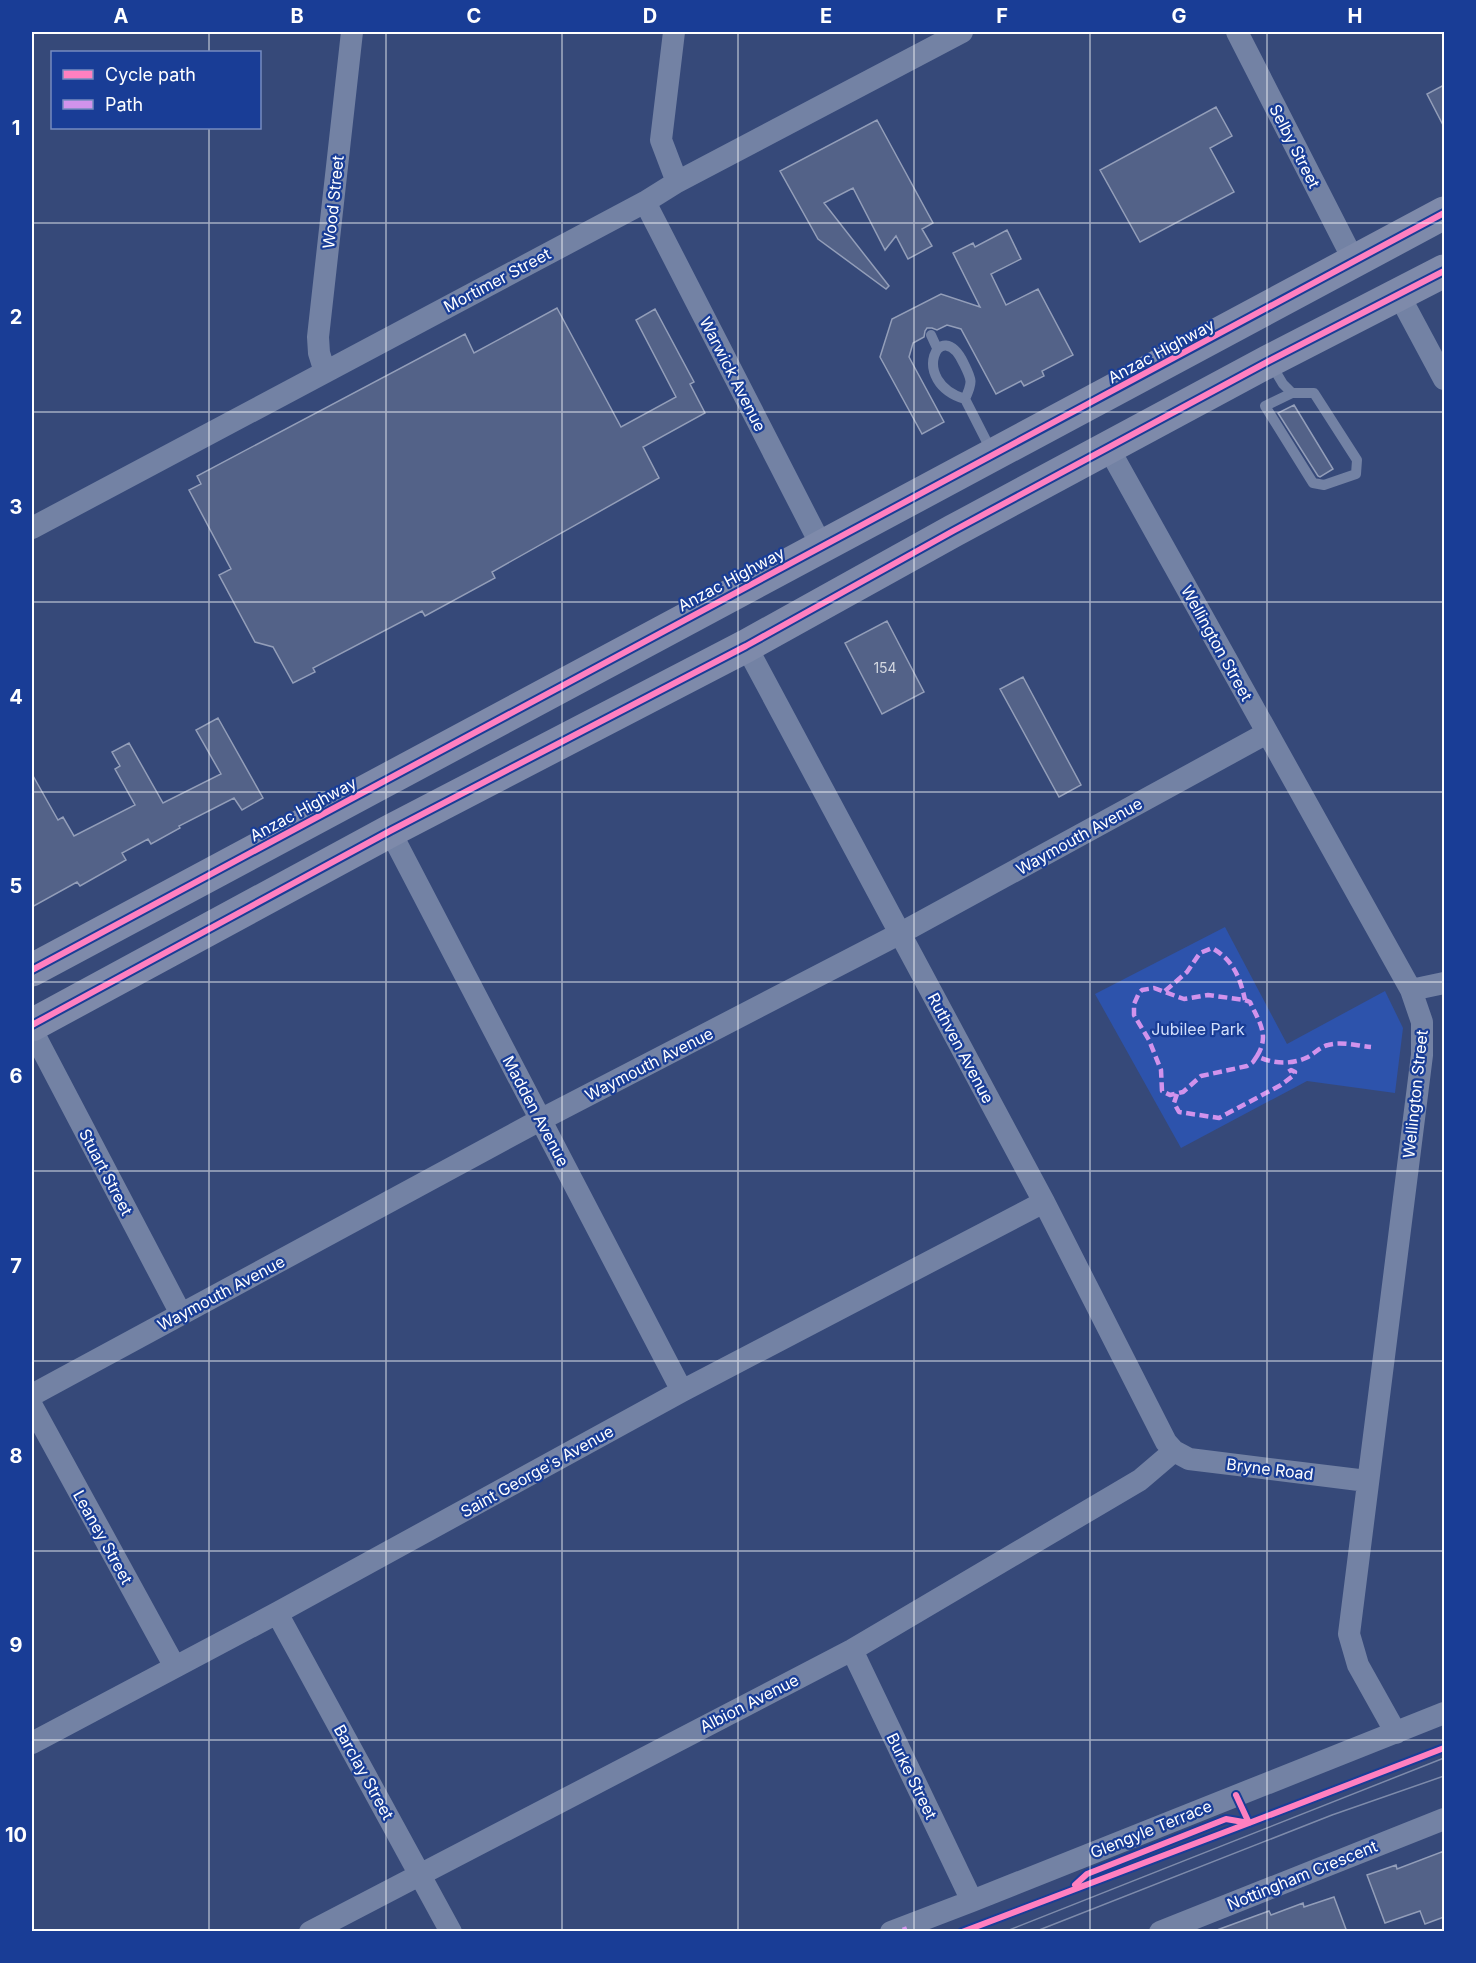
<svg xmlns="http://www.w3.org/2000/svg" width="1476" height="1963" font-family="Inter,sans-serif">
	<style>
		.green { fill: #2d53ac }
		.building { fill: #536288; stroke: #939eb9; stroke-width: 1.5 }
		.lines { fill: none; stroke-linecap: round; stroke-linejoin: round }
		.service { stroke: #7382a4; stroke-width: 10 }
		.minor { stroke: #7382a4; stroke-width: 22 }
		.trunk { stroke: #7e8aaa; stroke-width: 33 }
		.tram { stroke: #7e8bab; stroke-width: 1.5 }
		.quiet { stroke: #d193ec; stroke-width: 4.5; stroke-dasharray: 9 4.5; stroke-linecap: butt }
		.cycleway-casing { stroke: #193d96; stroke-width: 10 }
		.cycleway { stroke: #ff80c0; stroke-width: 6 }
		.grid { fill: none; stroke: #fff; stroke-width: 1.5; stroke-opacity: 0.55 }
		.labels { text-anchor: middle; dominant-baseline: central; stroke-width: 4.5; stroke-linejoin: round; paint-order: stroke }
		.number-label { font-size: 14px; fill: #d4d8e1 }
		.street-label { font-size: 16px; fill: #fff; stroke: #193d96 }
		.park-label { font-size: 16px; fill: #d2dffb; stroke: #193d96 }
		.neatline { fill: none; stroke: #fff; stroke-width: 2 }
		.grid-label { font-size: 20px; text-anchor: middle; font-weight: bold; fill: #fff }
	</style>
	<rect width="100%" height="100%" fill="#364979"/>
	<path class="green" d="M1225,927L1287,1044L1385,991L1403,1028L1395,1093L1307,1081L1181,1148L1095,994Z"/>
	<path class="building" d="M1444,85V127L1427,94Z
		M1216,107L1232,136L1210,148L1234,192L1140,242L1100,170Z
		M877,120L933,223L922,229L932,246L908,259L896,236L885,250L853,188L824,203L889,286L886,289L818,239L780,171Z
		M1007,230L1021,259L991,274L1006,305L1038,289L1073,355L1042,371L1044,376L1024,386L1021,381L996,394L961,329L947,325L937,330L932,328H927L925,331L924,337L913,343L909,357L944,422L922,434L880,357L892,319L941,294L980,307L953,253L973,243L975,247Z
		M557,308L621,427L676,397L636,320L655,309L694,382L690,384L705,413L643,447L659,478L492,572L495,578L425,616L422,611L313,668L315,672L293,683L273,647L255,642L219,575L231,569L189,490L201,484L197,476L465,334L474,353Z
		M1294,405L1333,469L1320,477L1318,476L1278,413Z
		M887,621L924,692L882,714L845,643Z
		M1023,677L1081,785L1059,797L1000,689Z
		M218,718L263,798L242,810L234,798L179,826L180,828L151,844L148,839L122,853L126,860L80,886L77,882L32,907V774L58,820L63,817L74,836L135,805L115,769L120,766L112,752L129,743L163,803L221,774L196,730Z
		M1444,1851V1917L1425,1924L1420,1911L1385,1923L1367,1875L1396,1865L1397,1869Z
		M1334,1897L1347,1932H1218L1217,1930L1269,1911L1271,1915L1303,1903L1304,1907Z"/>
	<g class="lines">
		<path class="service" d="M931,335L937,348
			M1271,364L1283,384L1292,393H1314L1357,460L1356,474L1324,485L1313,483L1265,406L1292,393
			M965,399C908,382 940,313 964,364C972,380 973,382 965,399L991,450"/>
		<path class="minor" d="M674,32L661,140L677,182
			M1237,32L1354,261
			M645,202L822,547
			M1399,295L1444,379
			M325,372L319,353L318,337L352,32
			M1109,449L1411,990L1422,1022V1055L1349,1634L1358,1665L1396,1733
			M32,528L645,202L677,182L962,32
			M746,646L1044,1202L1166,1442L1174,1451L1189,1459L1367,1481
			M390,831L682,1391
			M1411,990L1444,983
			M32,1030L181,1314
			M32,1395L540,1120L899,934L1267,733
			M32,1406L175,1667
			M277,1613L451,1932
			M852,1650L972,1901
			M32,1743L277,1613L682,1391L1044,1202
			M310,1932L852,1650L1140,1480L1174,1451
			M891,1932L972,1901L1444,1713
			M1160,1932L1444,1819"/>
		<path class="trunk" d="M32,970L1444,213
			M32,1025L390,831L746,646L953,531L1269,361L1444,271"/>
		<path class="tram" d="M1004,1932L1444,1758
			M1034,1932L1332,1815L1444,1776"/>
		<path class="quiet" d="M1165,991L1187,972L1200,953L1212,948C1233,960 1240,977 1245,1000
			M1257,1056C1270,1035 1259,1022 1250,1002L1245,1000L1208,995L1184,999L1154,988L1142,990L1139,993L1134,1004V1015L1149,1040L1161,1070L1162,1091L1170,1095L1183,1092L1201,1076L1247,1066L1253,1062L1257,1056C1272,1064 1292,1065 1308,1057C1315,1053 1320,1047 1328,1045C1342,1041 1358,1046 1371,1047
			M1177,1094L1174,1103L1179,1112L1219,1118L1281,1085L1294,1075L1295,1072L1291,1070L1285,1074
			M904,1927L906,1932"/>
		<defs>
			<path id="cycleway" d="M32,970L1444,213
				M32,1025L390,831L746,646L953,531L1269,361L1444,271
				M1236,1795L1249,1823L1444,1748
				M1075,1885L1087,1874L1226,1819L1249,1823
				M962,1932L1249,1823"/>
		</defs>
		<use href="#cycleway" class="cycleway-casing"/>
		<use href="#cycleway" class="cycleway"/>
	</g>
	<path class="grid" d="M209,32V52M386,32V1932M562,32V1932M738,32V1932M914,32V1932M1090,32V1932M1267,32V1932M209,128V1932M32,223H1444M32,412H1444M32,602H1444M32,792H1444M32,982H1444M32,1171H1444M32,1361H1444M32,1551H1444M32,1740H1444"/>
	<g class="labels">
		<g class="number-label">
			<text x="885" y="667">154</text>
		</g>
		<g class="street-label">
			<text transform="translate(1295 146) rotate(63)">Selby Street</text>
			<text transform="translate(333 202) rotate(-84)">Wood Street</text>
			<text transform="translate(497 280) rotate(-28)">Mortimer Street</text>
			<text transform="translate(1161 351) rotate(-28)">Anzac Highway</text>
			<text transform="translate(733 374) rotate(63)">Warwick Avenue</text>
			<text transform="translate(731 579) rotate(-28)">Anzac Highway</text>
			<text transform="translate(1217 643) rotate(61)">Wellington Street</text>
			<text transform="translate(303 809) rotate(-28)">Anzac Highway</text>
			<text transform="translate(1079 836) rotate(-29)">Waymouth Avenue</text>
			<text transform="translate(961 1048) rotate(62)">Ruthven Avenue</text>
			<text transform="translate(649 1064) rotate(-27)">Waymouth Avenue</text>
			<text transform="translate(1415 1094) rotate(-84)">Wellington Street</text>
			<text transform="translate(536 1111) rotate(62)">Madden Avenue</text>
			<text transform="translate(106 1172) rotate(62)">Stuart Street</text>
			<text transform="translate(221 1293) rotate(-28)">Waymouth Avenue</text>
			<text transform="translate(1270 1469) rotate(7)">Bryne Road</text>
			<text transform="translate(537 1471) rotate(-29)">Saint George's Avenue</text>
			<text transform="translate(103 1537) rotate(61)">Leaney Street</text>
			<text transform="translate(749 1703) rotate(-27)">Albion Avenue</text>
			<text transform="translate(364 1772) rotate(61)">Barclay Street</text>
			<text transform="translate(912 1776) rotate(64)">Burke Street</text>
			<text transform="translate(1151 1829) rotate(-22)">Glengyle Terrace</text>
			<text transform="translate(1302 1875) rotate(-22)">Nottingham Crescent</text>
		</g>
		<g class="park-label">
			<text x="1198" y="1029">Jubilee Park</text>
		</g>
	</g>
	<rect width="1476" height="1963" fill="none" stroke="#193d96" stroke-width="66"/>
	<rect x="51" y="51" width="210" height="78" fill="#193d96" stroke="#758bc0" stroke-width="1.5"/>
	<rect x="63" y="70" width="30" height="9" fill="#ff80c0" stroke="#758bc0" stroke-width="1.5"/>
	<text x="105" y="81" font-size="18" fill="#ffffff">Cycle path</text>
	<rect x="63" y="100" width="30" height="9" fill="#d193ec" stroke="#758bc0" stroke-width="1.5"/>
	<text x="105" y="111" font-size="18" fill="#ffffff">Path</text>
	<rect x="33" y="33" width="1410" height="1897" class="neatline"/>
	<g class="grid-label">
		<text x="121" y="23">A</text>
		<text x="297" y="23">B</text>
		<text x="474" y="23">C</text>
		<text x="650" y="23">D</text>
		<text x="826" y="23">E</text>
		<text x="1002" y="23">F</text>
		<text x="1179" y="23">G</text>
		<text x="1355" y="23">H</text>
		<text x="16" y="135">1</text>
		<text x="16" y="324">2</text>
		<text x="16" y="514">3</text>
		<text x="16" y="704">4</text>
		<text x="16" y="893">5</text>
		<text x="16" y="1083">6</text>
		<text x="16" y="1273">7</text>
		<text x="16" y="1463">8</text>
		<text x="16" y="1652">9</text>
		<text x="16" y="1842">10</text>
	</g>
</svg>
